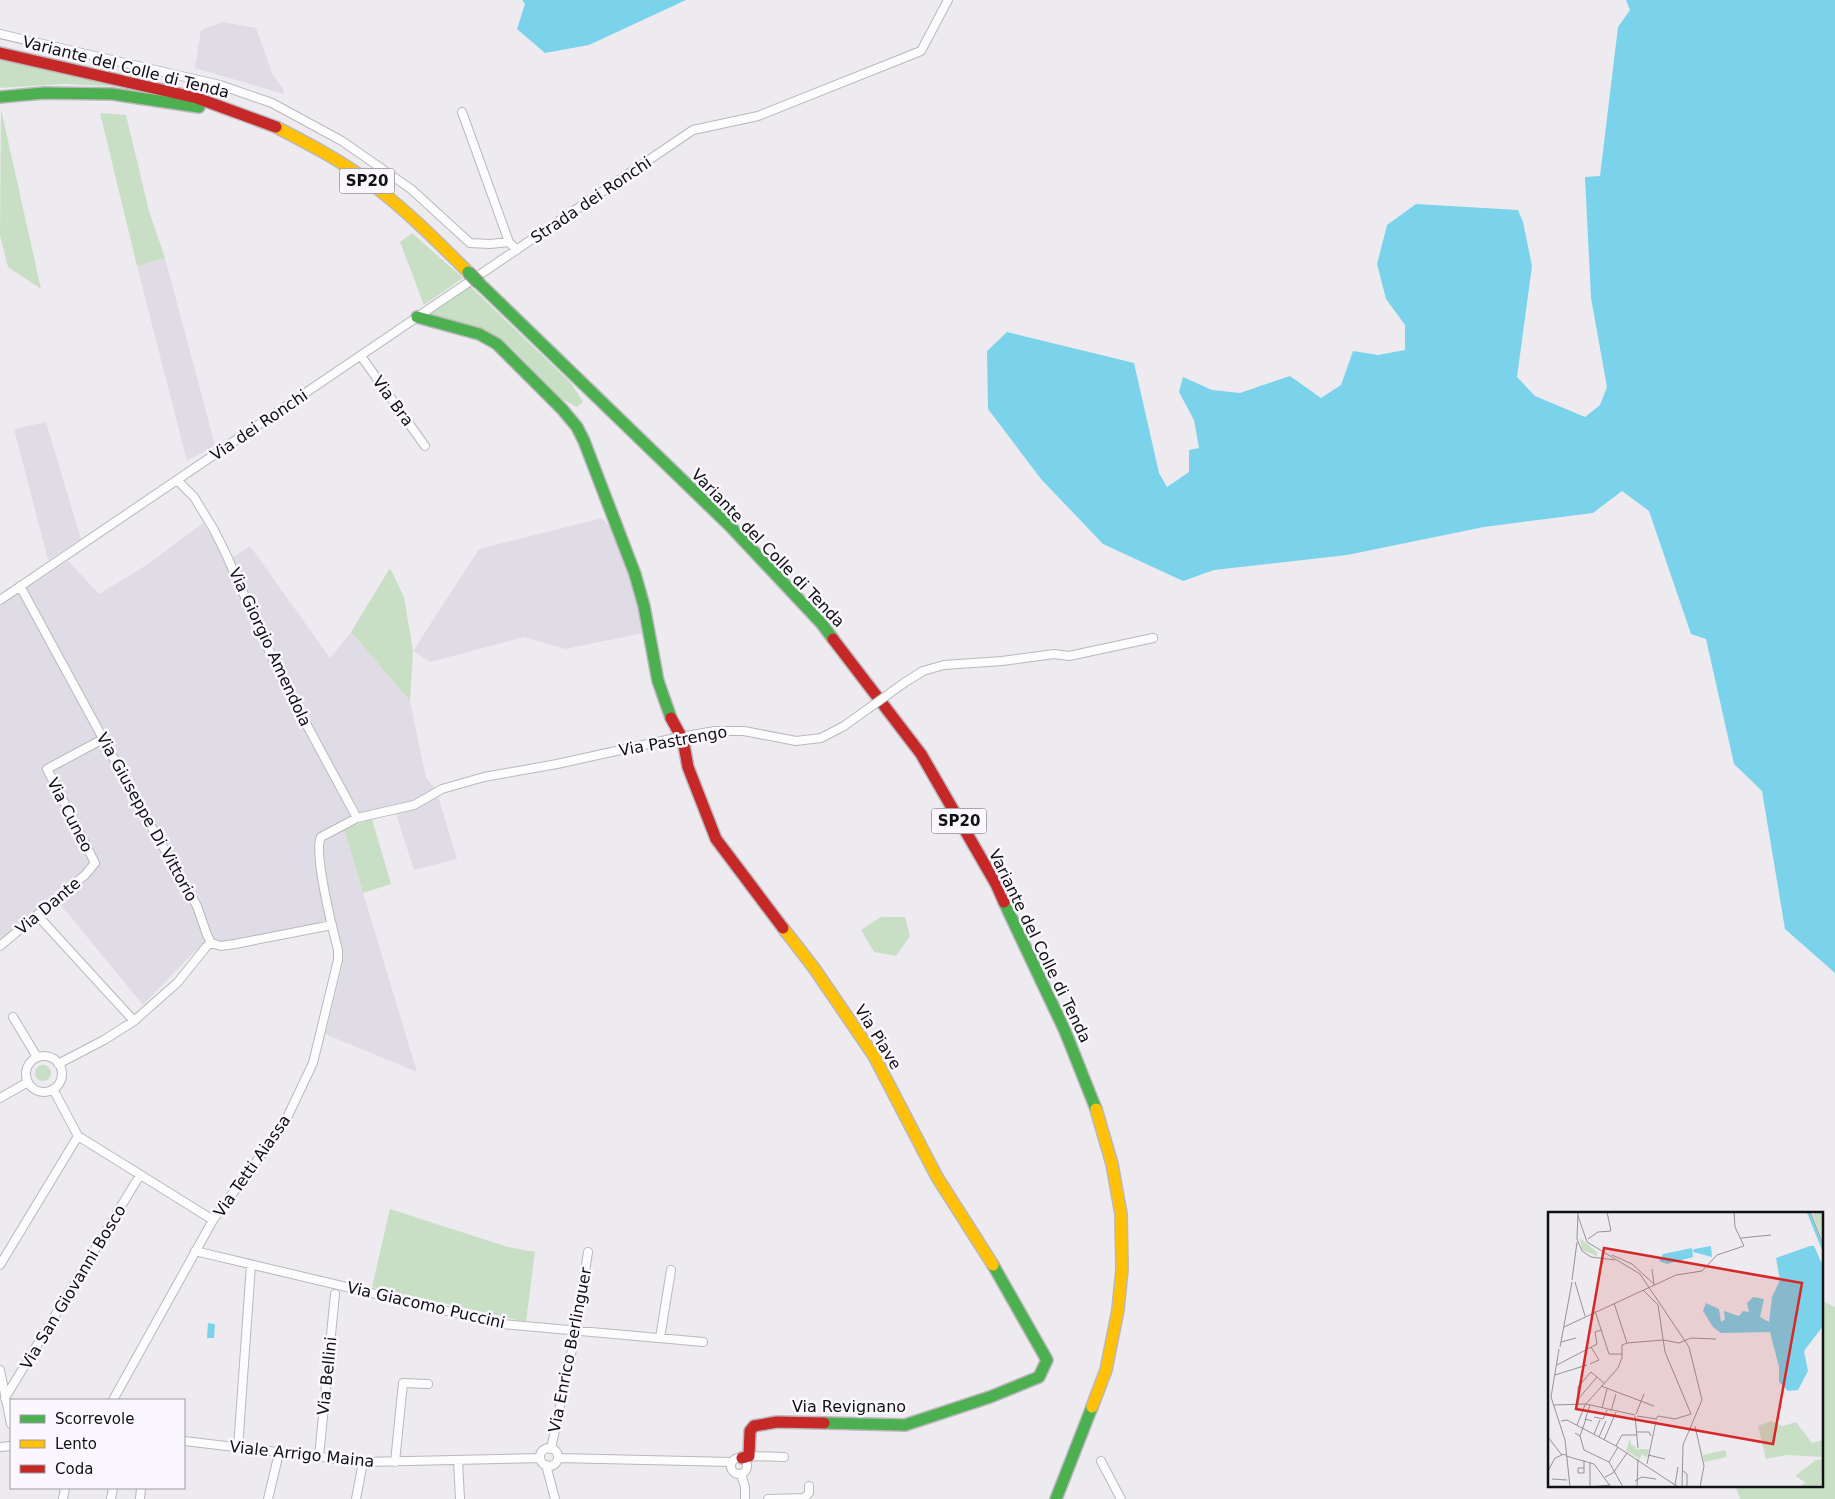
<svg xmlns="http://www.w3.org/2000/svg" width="1835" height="1499" font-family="'DejaVu Sans',sans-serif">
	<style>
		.built { fill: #dfdce6 }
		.green { fill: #c9dfc5 }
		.water { fill: #7ad3ea }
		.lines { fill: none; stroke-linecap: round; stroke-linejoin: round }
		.street-casing { stroke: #bab8bc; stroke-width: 10 }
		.fast-casing { stroke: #bab8bc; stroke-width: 14 }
		.slow-casing { stroke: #bab8bc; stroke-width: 14 }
		.jam-casing { stroke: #bab8bc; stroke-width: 14 }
		.street { stroke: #fcfcfd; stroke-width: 8 }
		.fast { stroke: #4caf50; stroke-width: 11 }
		.slow { stroke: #ffc107; stroke-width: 11 }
		.jam { stroke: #c62828; stroke-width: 11 }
		.street-bridge-casing { stroke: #bab8bc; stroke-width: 10; stroke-linecap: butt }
		.fast-bridge-casing { stroke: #9c9790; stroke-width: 14; stroke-linecap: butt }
		.street-bridge { stroke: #fcfcfd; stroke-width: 8 }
		.fast-bridge { stroke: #4caf50; stroke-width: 11 }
		.labels { text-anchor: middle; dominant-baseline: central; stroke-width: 5; stroke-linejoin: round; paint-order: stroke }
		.shield { fill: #faf7fe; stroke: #57555a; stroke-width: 1 }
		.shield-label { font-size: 15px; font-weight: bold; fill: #111013 }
		.street-label { font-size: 16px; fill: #111013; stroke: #faf7fe }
		.inset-river { fill: none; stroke: #7ad3ea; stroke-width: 2.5 }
		.inset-road { fill: none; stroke: #959398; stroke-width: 1 }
		.view { fill: #d62828; fill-opacity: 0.15; stroke: #d62828; stroke-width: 2.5 }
		.inset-edge { fill: none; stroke: #111013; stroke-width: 2.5 }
	</style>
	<rect width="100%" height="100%" fill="#edebf0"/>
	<path class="built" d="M223,22L256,28L273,75L283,88L284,94L195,68L201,30Z
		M165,258L215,445L187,461L137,266Z
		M46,422L81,539L48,560L14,429Z
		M602,518L618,537L630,568L644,633L565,649L524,637L430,662L413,651L479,549Z
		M203,523L227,561L250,546L330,658L351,632L410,701L426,778L436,789L457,859L414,870L396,814L372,819L344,829L417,1072L325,1034L343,964L335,927L196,950L143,1005L60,904L0,946V606L68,561L99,594L148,564Z"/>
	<path class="green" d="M0,59L127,87L65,84L0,88Z
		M1,109L41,289L8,267L0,235Z
		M100,113L126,115L149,211L165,258L137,266Z
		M412,233L463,278L424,305L400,242Z
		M469,285L571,383L583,402L577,407L558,397L515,351L491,333L432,317V310Z
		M390,568L404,597L413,651L410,701L351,632Z
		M372,819L391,884L363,893L344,829Z
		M881,917H905L910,936L896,956L874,952L861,930Z
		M35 1073a8 8 0 1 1 16 0a8 8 0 1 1-16 0Z
		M390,1209L508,1247L535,1252L526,1322L372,1287Z
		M1821,1300L1835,1307V1499H1740L1735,1485H1821Z"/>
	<path class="water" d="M522,0H686L589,45L545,53L517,29L525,4Z
		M1626,0H1835V973L1785,929L1762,791L1734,764L1706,639L1691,634L1649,511L1622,491L1593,513L1484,527L1347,555L1214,570L1183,581L1103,544L1041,479L988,409L987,351L1007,332L1134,363L1159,473L1167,487L1189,472V450L1199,448L1194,420L1179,392L1183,377L1212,390L1240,393L1290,376L1321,398L1341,385L1353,351L1378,355L1405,350V325L1386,299L1377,264L1387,225L1416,204L1518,210L1523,222L1532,266L1517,377L1535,396L1585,417L1600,405L1607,387L1591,298L1585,177L1600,176L1618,27L1630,10Z
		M208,1323L215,1324L214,1338H207Z"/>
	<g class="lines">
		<defs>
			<path id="street" d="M0,34L220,85L272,103L342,141L411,189L470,243L490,244L509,242L517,250
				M462,112L509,242
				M361,356L425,446
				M177,480L194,497L214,530L225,552L281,677L357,818
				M20,586L144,814L188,890L197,906L207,935L211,943L221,946L235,944L332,925
				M0,600L693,130L758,116L921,51L948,0
				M904,683L923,671L944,665L1002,661L1054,654L1069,656L1153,638
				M37,915L134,1021L104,1040L58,1064
				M0,946L85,875L95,863L47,769L103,739
				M13,1017L37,1057
				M134,1021L178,982L206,947L211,943
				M26 1074a18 18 0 1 1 36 0a18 18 0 1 1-36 0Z
				M53,1089L78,1136
				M0,1098L28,1082
				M78,1136L213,1220
				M195,1251L502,1324L703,1342
				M0,1265L78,1136
				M660,1338L671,1270
				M0,1370L11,1424
				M5,1398L140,1175
				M113,1400L213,1220L284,1124L313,1063L338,960V950C333,931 313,852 321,837L357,818L414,805L442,789L484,777L557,764L680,737L715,731H744L796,741L821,738L844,726
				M184,1441L363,1462L540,1458
				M0,1447L11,1446
				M238,1448L251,1265
				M540 1457a9 9 0 1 1 18 0a9 9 0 1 1-18 0Z
				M551,1449L576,1331L588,1252
				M749,1456L784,1457
				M319,1457L335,1294
				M558,1458L731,1462
				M731 1466a8 8 0 1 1 16 0a8 8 0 1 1-16 0Z
				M458,1460L460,1499
				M1101,1461L1121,1499
				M395,1462L403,1383L428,1384
				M546,1465L555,1499
				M741,1474L745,1487V1499
				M63,1499L65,1488
				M111,1499L113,1488
				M140,1499L141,1488
				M268,1499L279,1453
				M356,1499L363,1462
				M768,1499L804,1498L809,1493V1486"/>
			<path id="fast" d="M0,97L44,93L112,94L199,107
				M479,283L730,526L822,624L833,639
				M417,317L479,334L497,344L562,409L577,427L584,441L635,574L644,606L658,681L671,718
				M1004,902L1065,1031L1096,1109
				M824,1423L905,1425L990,1397L1039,1377L1047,1360L993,1265
				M1056,1499L1092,1407"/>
			<path id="slow" d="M276,127C307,143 338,159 365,179C403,207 435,239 468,272
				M783,928L814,968L874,1056L937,1177L993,1265
				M1092,1407L1106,1370L1118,1310L1122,1269L1121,1214L1112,1164L1096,1109"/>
			<path id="jam" d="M0,53L197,98L276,127
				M833,639L921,754L996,884L1004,902
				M671,718L683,740L688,767L716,839L783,928
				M742,1458L749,1456L750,1431L754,1426L777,1422L824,1423"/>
		</defs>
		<use href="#street" class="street-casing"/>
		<use href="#fast" class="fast-casing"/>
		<use href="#slow" class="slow-casing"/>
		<use href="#jam" class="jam-casing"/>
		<use href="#street" class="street"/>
		<use href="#fast" class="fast"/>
		<use href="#slow" class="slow"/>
		<use href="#jam" class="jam"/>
		<defs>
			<path id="street-bridge" d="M844,726L904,683"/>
			<path id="fast-bridge" d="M468,272L479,283"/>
		</defs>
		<use href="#street-bridge" class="street-bridge-casing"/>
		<use href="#fast-bridge" class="fast-bridge-casing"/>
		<use href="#street-bridge" class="street-bridge"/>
		<use href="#fast-bridge" class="fast-bridge"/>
	</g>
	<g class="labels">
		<g class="shield">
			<rect x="339.5" y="168.5" width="55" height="25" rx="4"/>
			<rect x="931.5" y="808.5" width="55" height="25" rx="4"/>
		</g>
		<g class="shield-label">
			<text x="367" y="181">SP20</text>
			<text x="959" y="821">SP20</text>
		</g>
		<g class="street-label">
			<text transform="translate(126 67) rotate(14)">Variante del Colle di Tenda</text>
			<text transform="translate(591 200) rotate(-34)">Strada dei Ronchi</text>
			<text transform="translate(393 401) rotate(54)">Via Bra</text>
			<text transform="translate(259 425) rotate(-34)">Via dei Ronchi</text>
			<text transform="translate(768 548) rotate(46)">Variante del Colle di Tenda</text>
			<text transform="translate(270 647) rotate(65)">Via Giorgio Amendola</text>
			<text transform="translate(673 741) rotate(-10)">Via Pastrengo</text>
			<text transform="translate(70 815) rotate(63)">Via Cuneo</text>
			<text transform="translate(147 817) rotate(61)">Via Giuseppe Di Vittorio</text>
			<text transform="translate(48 906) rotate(-40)">Via Dante</text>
			<text transform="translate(1040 946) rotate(64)">Variante del Colle di Tenda</text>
			<text transform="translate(878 1037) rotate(58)">Via Piave</text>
			<text transform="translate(252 1166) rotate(-55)">Via Tetti Aiassa</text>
			<text transform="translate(73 1287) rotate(-59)">Via San Giovanni Bosco</text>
			<text transform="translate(426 1305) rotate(13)">Via Giacomo Puccini</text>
			<text transform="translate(570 1350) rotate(-79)">Via Enrico Berlinguer</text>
			<text transform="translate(327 1376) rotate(-84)">Via Bellini</text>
			<text x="849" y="1406">Via Revignano</text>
			<text transform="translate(302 1454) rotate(6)">Viale Arrigo Maina</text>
		</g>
	</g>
	<g transform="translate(1548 1212)">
		<rect width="275" height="275" fill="#edebf0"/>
		<path d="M269,0H275V29L264,3ZM32,26L49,40V44L34,38ZM223,209L235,214L248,210L264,231L275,228V245L239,243L218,247L210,214ZM82,226L83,233L87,234L88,237H101L99,246L94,242L92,247L78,239ZM177,238L179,245L156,250L155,243ZM275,247L273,275H252L257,270L247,264L268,248Z" fill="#c9dfc5"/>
		<path d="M163,34L164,45L145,40L146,37ZM262,34H266L275,54V114L256,139L260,159L250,178L240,179L231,170V155L222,120L173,121L165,115L155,99L158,91L171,97L173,110L177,107L176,99L191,104L195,99L201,100L199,91L205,85L216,87L212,105L221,110L224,85L232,68L228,46ZM144,36L145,45L119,52L111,49L115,42Z" fill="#7ad3ea"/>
		<path class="inset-river" d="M260,0L275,37"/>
		<path class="inset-road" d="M30,0L29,27L34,39L43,45L67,48M262,0L275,32M30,4L39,30L92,62L141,135L154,188L135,233L134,275M193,26L223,23M40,27L50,20L63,19L59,0M64,43L84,52L107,73M104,57L106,72M24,68L29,30M27,70L37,104M95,78L110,93L117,140L143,202L127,207L110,204L108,207M66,91L79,131M47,99L61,142H74M16,115L128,63L154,59L169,43L196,34L187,15L186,0M13,130L28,126M79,131L115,128L131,131L143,126L168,127M12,135L24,70M11,137L3,185L17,228L22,275M42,152L51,148L43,135M9,153L49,132L47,120L53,118M43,160L56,171M7,163L39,153M53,174L106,194M31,186L49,165M30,192V175L43,160M6,193L38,192L87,203M54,196L59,177M63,199L68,182M88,202L96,182M87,204L90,236M89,204L109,207M46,205L55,207L59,198M37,208L42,193M13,209L19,208L68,234L130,275M29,213L37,193L70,156L74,146V133L79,131M147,214L156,254L152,275M88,220H101L103,224M27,221L32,224L38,207L44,209M46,222L52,208M32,224L36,238L61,250L75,275M0,225L13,242L18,243M51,225L58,209M56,228L68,200M68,234L74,223H89M100,243L117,247M18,244L46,252L63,275M61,250L70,235M99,252L108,209M36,256H30V261H36V248M0,259L7,246L14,243M135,259L139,262V275M57,265L65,261L79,241M4,267L19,268M87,269L94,265L108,267M127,273L130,255M42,275V250M42,275L62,273M89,275L90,247"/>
		<path class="view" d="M56,36L254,71L225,232L28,197Z"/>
		<rect width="275" height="275" class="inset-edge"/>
	</g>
	<rect x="10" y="1399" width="175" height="90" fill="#faf7fe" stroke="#9d9ba0"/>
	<rect x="20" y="1415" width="25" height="8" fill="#4caf50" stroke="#9d9ba0"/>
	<text x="55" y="1424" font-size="15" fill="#111013">Scorrevole</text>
	<rect x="20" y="1440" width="25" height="8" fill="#ffc107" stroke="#9d9ba0"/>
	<text x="55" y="1449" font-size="15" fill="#111013">Lento</text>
	<rect x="20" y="1465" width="25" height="8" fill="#c62828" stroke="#9d9ba0"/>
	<text x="55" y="1474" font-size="15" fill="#111013">Coda</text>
</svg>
